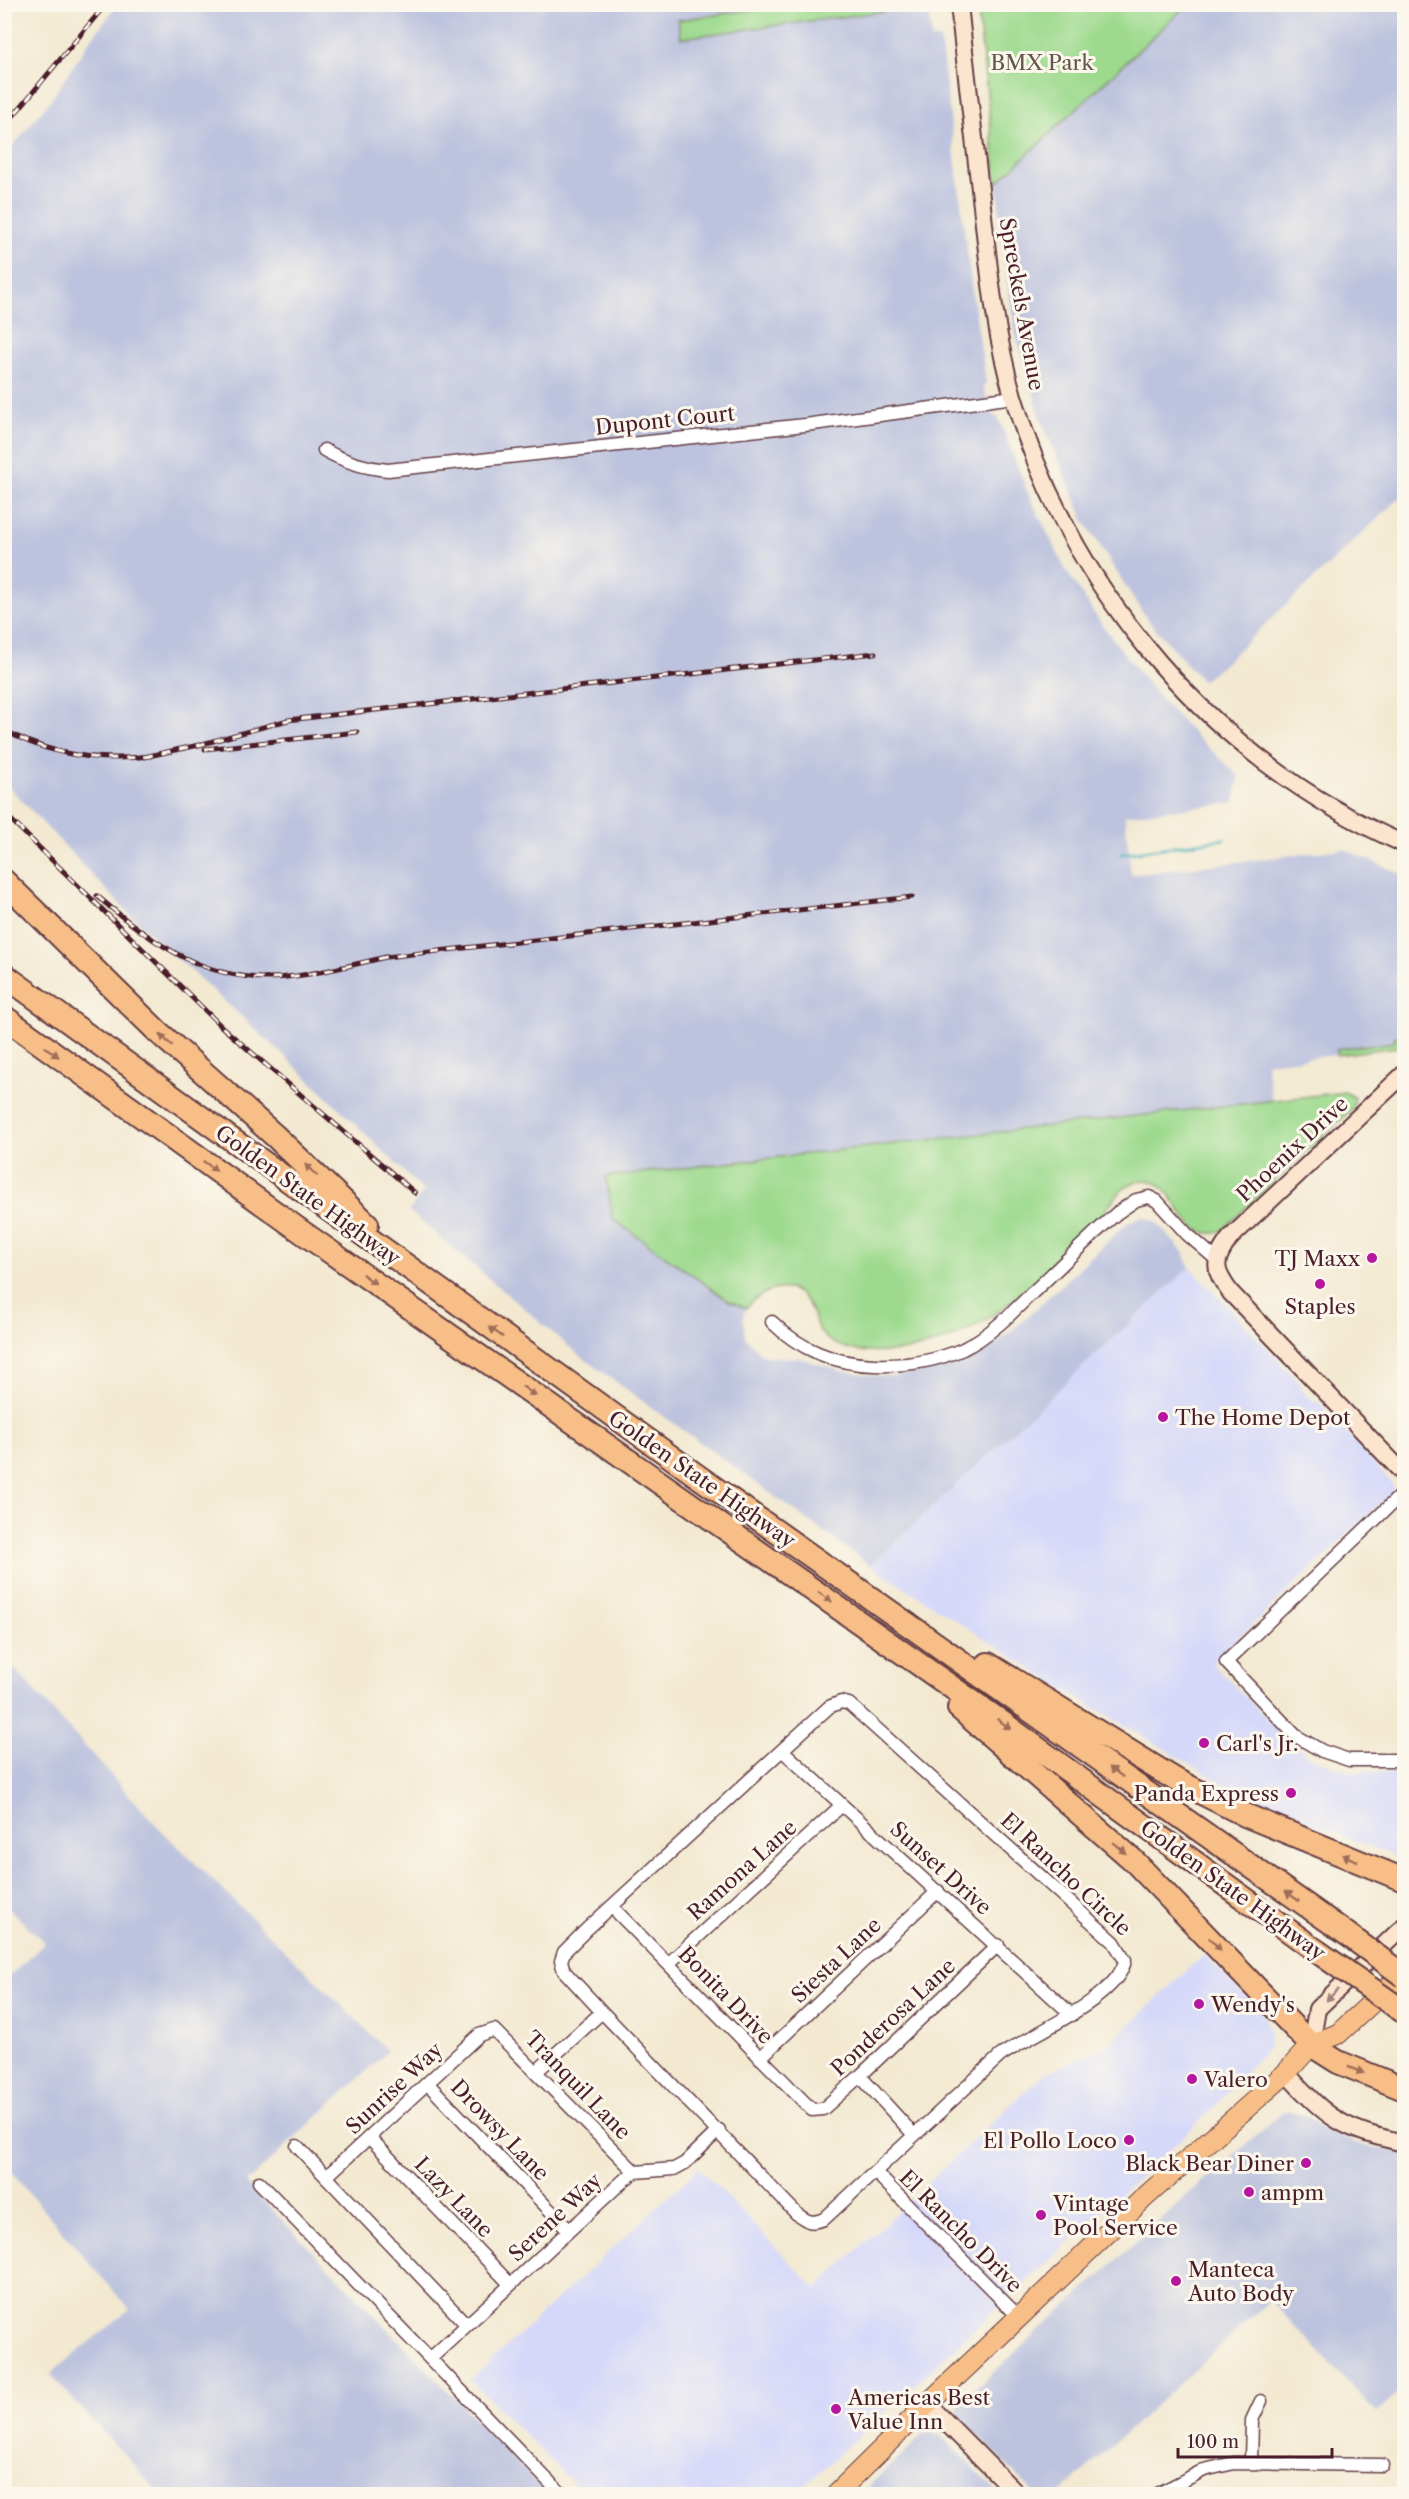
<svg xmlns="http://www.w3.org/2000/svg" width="1409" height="2499" font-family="'Libre Caslon Text',serif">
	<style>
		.built { fill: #d5d8f9 }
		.industrial { fill: #bdc3de }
		.green { fill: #9eda8e; stroke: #747c5c; stroke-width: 1.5 }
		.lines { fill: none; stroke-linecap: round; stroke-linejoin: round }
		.stream { stroke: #3cacb8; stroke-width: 3 }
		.street-casing { stroke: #633d44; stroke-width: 15 }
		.secondary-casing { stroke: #633d44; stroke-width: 20 }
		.primary-casing { stroke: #633d44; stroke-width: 22 }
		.highway-casing { stroke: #633d44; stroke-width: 26 }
		.street { stroke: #fff; stroke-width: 12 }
		.secondary { stroke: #fce5cf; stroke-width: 16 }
		.primary { stroke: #f7be87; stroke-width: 20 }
		.highway { stroke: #f7be87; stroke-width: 22 }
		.rail-casing { stroke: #4a1f2b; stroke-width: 5 }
		.rail { stroke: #fbf7ec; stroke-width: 3; stroke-dasharray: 9; stroke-linecap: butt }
		.highway-bridge-casing { stroke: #633d44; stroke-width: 26; stroke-linecap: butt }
		.highway-bridge { stroke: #f7be87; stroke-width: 22 }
		.oneway { fill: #a06e59 }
		.oneway2 { fill: #a3827d }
		.poi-dot { fill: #b5179e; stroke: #fbf7ec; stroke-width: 2 }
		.labels { text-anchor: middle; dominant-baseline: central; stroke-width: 6; stroke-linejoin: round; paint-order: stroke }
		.park-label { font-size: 21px; fill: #635749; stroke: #fbf7ec }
		.street-label { font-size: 21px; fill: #4a1f2b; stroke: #fbf7ec }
		.poi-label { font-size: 21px; fill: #4a1f2b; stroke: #fbf7ec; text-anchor: start }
	</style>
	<rect width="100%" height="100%" fill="#fbf7ec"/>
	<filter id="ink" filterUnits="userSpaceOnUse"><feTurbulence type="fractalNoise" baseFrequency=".0167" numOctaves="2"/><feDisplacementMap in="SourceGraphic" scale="12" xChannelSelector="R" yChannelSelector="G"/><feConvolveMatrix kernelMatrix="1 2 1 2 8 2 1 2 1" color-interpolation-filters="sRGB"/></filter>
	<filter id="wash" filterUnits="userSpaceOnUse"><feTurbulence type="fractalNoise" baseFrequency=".008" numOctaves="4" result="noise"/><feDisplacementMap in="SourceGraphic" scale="24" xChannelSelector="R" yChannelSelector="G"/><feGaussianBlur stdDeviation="1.35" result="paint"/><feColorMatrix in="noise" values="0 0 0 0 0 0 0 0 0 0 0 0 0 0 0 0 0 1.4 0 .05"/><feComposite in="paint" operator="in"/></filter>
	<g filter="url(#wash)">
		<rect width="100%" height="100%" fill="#f3e9d1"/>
		<path class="built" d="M1190,1267L1300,1383L1301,1389L1313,1401H1318L1394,1486L1392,1493L1212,1663L1286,1738L1311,1758L1348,1771L1388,1772L1404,1768V1860L1246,1797L1066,1691L870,1565Z
			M1204,1954L1265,2017L1270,2033L1269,2046L1210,2112L796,2494H584L470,2380L699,2168L816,2289L1042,2075L1107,2046Z"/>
		<path class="industrial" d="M117,5H928L932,39H940L972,290L986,382L983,387L993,415L999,419L1029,496L1066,570L1102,625L1155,693L1197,737L1239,776L1234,803L1125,815L1131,875L1344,849L1404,875V1031L1395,1042L1337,1049V1055L1266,1063L1272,1100L606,1177L613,1219L729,1301L746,1308L743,1318L745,1337L759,1352L769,1357L798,1358L842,1371L872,1375L895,1376L922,1371L971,1356L999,1341L1024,1320L1127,1223L1135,1219L1144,1217L1155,1221L1184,1253L1190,1267L870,1565L580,1356L409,1211L424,1191L288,1059L132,917L5,783V156L52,98L91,39Z
			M1187,5H1404V494L1217,670L1202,681L1146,618L1085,522L1042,422L1016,335L1004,260L997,183Z
			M4,1657L159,1828L388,2051L246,2183L548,2494H160L50,2374L130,2310L5,2165V1980L45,1943L5,1905Z
			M1289,2111L1306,2115L1317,2125L1339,2137L1366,2146L1404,2153V2388L1377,2413L1270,2300L1059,2494H1035L960,2418L957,2410L960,2403L1192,2191L1281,2114Z
			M932,2432L940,2435L1000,2494H860L924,2434Z"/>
		<path class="green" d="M795,4H900L901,9L681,38L678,20Z
			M977,4H1187V5L997,183Z
			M1404,1031V1046L1337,1055V1049L1395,1042L1394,1037L1401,1036Z
			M1345,1092L1355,1098L1353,1108L1220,1232C1177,1244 1177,1168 1135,1182C1119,1187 1111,1206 1099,1217C1039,1275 989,1341 900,1351C878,1354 844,1353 826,1338C814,1328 815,1314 807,1302C790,1278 761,1290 746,1308L729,1301L613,1219L606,1177Z"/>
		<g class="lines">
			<path class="stream" d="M1122,854L1224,839"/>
		</g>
	</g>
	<g filter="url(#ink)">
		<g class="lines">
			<defs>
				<path id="street" d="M324,450C345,462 364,468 388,470L805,425L1014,397
					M772,1322C799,1349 835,1364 874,1365C905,1366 934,1362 963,1349C989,1336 1010,1315 1030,1295C1059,1268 1087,1239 1117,1213L1136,1200L1149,1197L1157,1201L1187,1234L1217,1260
					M1404,1492L1226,1662L1296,1736L1322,1751L1349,1760H1395L1404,1757
					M841,1702L849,1704L1114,1942L1125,1960C1119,1998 1031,2034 1000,2056L824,2219C811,2224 808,2222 797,2214L602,2012L564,1971L561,1961L564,1952L587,1929L829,1707Z
					M783,1751L1072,2015
					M612,1907L812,2110L823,2109L860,2076L998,1945
					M668,1964L842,1805
					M760,2058L938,1891
					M537,2071L602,2012
					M860,2076L914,2135
					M427,2083L569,2230
					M369,2137L510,2284
					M297,2146L466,2324
					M875,2172L1019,2317
					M326,2177L479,2035L494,2030L635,2172
					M259,2182L561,2494
					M430,2359L624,2180L635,2172L674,2169L685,2163L719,2130
					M1251,2462L1252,2420L1261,2401
					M1158,2494L1204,2470L1234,2463L1382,2465"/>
				<path id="secondary" d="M959,4C966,72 974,139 982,206C989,270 995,335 1013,396C1071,593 1216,762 1404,844
					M1404,1074L1230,1238C1213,1261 1213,1269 1230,1292L1404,1474
					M1311,2045L1317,2009L1404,1926
					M1286,2073C1329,2120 1342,2129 1404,2143
					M928,2404L1017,2494"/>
				<path id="primary" d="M836,2494L916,2415L1145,2197L1286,2073L1311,2045L1338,2034L1404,1973"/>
				<path id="highway" d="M4,881L158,1032L275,1136L367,1224
					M4,975L696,1475L1340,1929
					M4,1017L302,1232L1000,1721L1318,1952
					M988,1664L1176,1780L1245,1815L1404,1880
					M959,1708L1133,1860L1311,2045L1338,2062L1404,2089"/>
			</defs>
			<use href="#street" class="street-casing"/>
			<use href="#secondary" class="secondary-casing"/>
			<use href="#primary" class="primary-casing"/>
			<use href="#highway" class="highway-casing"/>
			<use href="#street" class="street"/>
			<use href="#secondary" class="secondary"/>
			<use href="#primary" class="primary"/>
			<use href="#highway" class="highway"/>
			<defs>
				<path id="rail" d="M4,127L106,4
					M4,730C51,756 100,762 151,756
					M205,749L357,732
					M144,757L199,745L288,720L875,653
					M4,813L222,1027L415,1193
					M97,896C156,946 213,988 296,976C326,972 356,964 386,957L912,897"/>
			</defs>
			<use href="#rail" class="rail-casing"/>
			<use href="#rail" class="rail"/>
			<defs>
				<path id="highway-bridge" d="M1340,1929L1404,1976
					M1318,1952L1404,2012"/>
			</defs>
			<use href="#highway-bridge" class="highway-bridge-casing"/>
			<use href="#highway-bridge" class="highway-bridge"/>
		</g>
		<defs><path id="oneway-solid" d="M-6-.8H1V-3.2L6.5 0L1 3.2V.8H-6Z" transform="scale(1.5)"/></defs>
		<g class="oneway">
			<use href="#oneway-solid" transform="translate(166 1040) rotate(-137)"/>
			<use href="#oneway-solid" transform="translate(52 1052) rotate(36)"/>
			<use href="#oneway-solid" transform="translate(210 1166) rotate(36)"/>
			<use href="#oneway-solid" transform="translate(311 1170) rotate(-136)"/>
			<use href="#oneway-solid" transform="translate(369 1279) rotate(35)"/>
			<use href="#oneway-solid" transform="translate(496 1332) rotate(-144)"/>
			<use href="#oneway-solid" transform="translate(529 1391) rotate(35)"/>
			<use href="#oneway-solid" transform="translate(825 1597) rotate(35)"/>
			<use href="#oneway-solid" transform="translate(1004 1724) rotate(35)"/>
			<use href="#oneway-solid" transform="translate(1116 1772) rotate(-145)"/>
			<use href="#oneway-solid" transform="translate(1120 1848) rotate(41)"/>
			<use href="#oneway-solid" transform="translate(1350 1858) rotate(-158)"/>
			<use href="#oneway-solid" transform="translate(1292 1896) rotate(-145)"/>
			<use href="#oneway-solid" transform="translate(1215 1944) rotate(46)"/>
			<use href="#oneway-solid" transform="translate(1356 2070) rotate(22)"/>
		</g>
		<use class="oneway2" href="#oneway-solid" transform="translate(1332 1995) rotate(136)"/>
	</g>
	<g class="poi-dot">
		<circle cx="1372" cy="1258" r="6"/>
		<circle cx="1320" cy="1284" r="6"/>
		<circle cx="1163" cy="1417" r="6"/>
		<circle cx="1204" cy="1743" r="6"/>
		<circle cx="1291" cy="1793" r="6"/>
		<circle cx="1199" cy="2004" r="6"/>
		<circle cx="1192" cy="2079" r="6"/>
		<circle cx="1129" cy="2140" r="6"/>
		<circle cx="1306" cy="2163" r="6"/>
		<circle cx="1249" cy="2192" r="6"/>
		<circle cx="1041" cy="2215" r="6"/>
		<circle cx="1176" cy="2281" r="6"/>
		<circle cx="836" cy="2409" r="6"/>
	</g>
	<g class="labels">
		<g class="park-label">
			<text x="1042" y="62">BMX Park</text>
		</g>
		<g class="street-label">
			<text transform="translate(1022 304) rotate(80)">Spreckels Avenue</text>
			<text transform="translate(665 420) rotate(-6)">Dupont Court</text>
			<text transform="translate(1292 1149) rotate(-43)">Phoenix Drive</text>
			<text transform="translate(308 1195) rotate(36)">Golden State Highway</text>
			<text transform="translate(702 1479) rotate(35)">Golden State Highway</text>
			<text transform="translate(941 1868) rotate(42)">Sunset Drive</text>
			<text transform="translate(742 1870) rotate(-42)">Ramona Lane</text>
			<text transform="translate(1066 1874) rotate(43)">El Rancho Circle</text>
			<text transform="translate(1233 1890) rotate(36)">Golden State Highway</text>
			<text transform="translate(836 1960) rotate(-43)">Siesta Lane</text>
			<text transform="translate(726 1995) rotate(46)">Bonita Drive</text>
			<text transform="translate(893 2017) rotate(-43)">Ponderosa Lane</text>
			<text transform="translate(578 2085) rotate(46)">Tranquil Lane</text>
			<text transform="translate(394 2088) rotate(-43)">Sunrise Way</text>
			<text transform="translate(500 2130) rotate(46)">Drowsy Lane</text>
			<text transform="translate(454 2197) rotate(46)">Lazy Lane</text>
			<text transform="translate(555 2217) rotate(-43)">Serene Way</text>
			<text transform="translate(961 2231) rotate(45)">El Rancho Drive</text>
		</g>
		<g class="poi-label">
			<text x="1360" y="1258" text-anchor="end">TJ Maxx</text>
			<text x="1320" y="1306" text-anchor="middle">Staples</text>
			<text x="1175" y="1417">The Home Depot</text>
			<text x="1216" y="1743">Carl's Jr.</text>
			<text x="1279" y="1793" text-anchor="end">Panda Express</text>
			<text x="1211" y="2004">Wendy's</text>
			<text x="1204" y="2079">Valero</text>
			<text x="1117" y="2140" text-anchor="end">El Pollo Loco</text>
			<text x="1294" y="2163" text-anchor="end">Black Bear Diner</text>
			<text x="1261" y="2192">ampm</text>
			<text x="1053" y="2203">Vintage<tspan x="1053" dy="24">Pool Service</tspan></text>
			<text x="1188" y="2269">Manteca<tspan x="1188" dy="24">Auto Body</tspan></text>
			<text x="848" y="2397">Americas Best<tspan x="848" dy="24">Value Inn</tspan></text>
		</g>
	</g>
	<rect width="1409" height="2499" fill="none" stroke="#fbf7ec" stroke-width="24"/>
	<path d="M1178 2448v9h154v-9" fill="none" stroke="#4a1f2b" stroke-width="3"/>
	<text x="1187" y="2448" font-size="18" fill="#4a1f2b" stroke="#fbf7ec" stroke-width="4.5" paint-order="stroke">100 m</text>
</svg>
